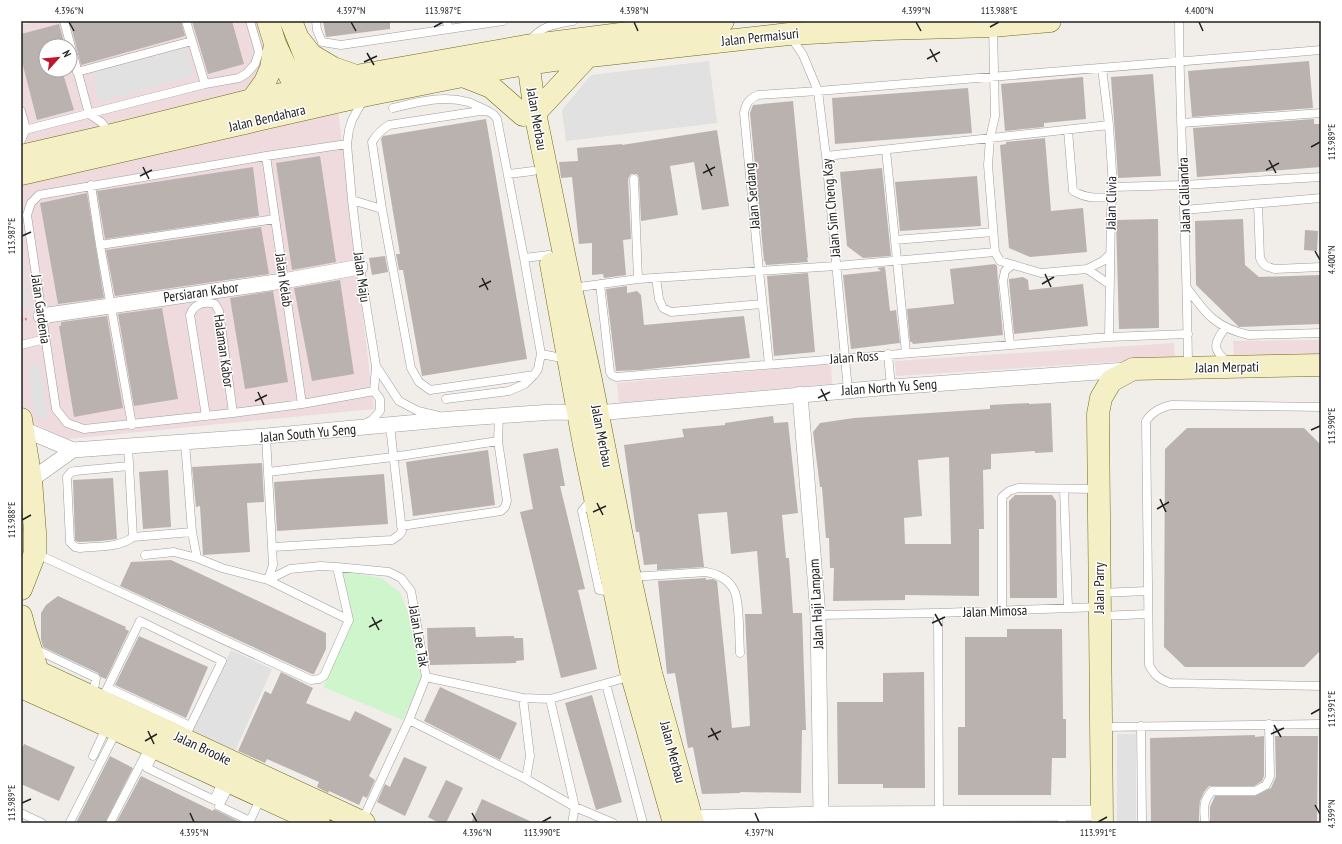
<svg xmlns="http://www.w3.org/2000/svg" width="1342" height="844" font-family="'PT Sans Narrow',sans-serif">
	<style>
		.commercial { fill: #efdbdd; fill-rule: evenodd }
		.park { fill: #cff5cc }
		.parking { fill: #e1e1e1 }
		.building { fill: #bab2af; fill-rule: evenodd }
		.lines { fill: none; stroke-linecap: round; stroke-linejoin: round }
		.lane-casing { stroke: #9e9e9e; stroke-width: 9 }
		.street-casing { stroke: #9e9e9e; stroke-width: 16 }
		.secondary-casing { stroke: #706c11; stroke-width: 23 }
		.path { stroke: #ec7f83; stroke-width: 2.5; stroke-dasharray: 2 2; stroke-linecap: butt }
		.lane { stroke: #fff; stroke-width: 8 }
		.street { stroke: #fff; stroke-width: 15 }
		.secondary { stroke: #f4efc4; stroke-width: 22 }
		.ticks { fill: none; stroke: #212121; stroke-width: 1.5 }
		.labels { text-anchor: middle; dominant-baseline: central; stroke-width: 3; stroke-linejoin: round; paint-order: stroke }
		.street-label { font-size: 14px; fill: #212121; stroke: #fff }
		.neatline { fill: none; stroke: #212121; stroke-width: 1.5 }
		.ticks-label { font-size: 10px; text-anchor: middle; fill: #212121 }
	</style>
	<rect width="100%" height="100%" fill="#f1ede9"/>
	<path class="commercial" d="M39,21H256L283,122L338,109L374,409L68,439L21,418V25ZM46,46H70V70H46Z
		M1321,340V354L1234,356L1233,341Z
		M1174,343L1175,358L896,376L895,361Z
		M831,364L832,384L619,403L617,383Z"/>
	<path class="park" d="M340,571L381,578L400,592L415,631L422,678L403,720L323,687L351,621Z"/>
	<path class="parking" d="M186,48L194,76L99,102L92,73Z
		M709,61L717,123L566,141L562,110L591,75Z
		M21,242L30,306L21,308Z
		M40,364L48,418L35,417L28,366Z
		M231,650L272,669L235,751L191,732Z
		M1117,734H1136V823H1117Z"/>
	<path class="building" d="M73,21H181L185,36L81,65L70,22Z
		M192,21H232L244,64L208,74Z
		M323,21H390V29L326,37Z
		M59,24L65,46H46V70H62L74,110L37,120L21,58V34Z
		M1309,61L1313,108L1192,117L1188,71Z
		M1153,74L1161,176L1118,178L1111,77Z
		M1083,77L1086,119L1044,123V127L1005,131L1001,84Z
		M968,88L972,133L835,144L832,98Z
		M793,101L808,257L807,258L808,262L766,265L765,261H764L750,113L753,105Z
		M486,119L527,359L422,376L403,270H399L396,254H400L381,139L383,136Z
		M1314,119V124H1321V167L1197,177L1193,128Z
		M717,130L729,206L702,210L694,162L670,166L678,215L641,221L639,178L637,174H631L628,179L631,239L623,240L626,275L604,278L603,274L592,275V243L579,244L572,177L561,178L559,162L578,161L577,148L622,144V145Z
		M1045,138L1051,211L1083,208L1087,252L1030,257L1009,248L1000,145L1006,144V142Z
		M320,156L336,262L292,270L276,163Z
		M253,167L259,216L105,239L97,191Z
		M882,168L891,256L863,258L847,246L840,172Z
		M977,176L981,226L900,231L895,182Z
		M87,193L104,298L58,304L40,203Z
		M1158,219L1159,328L1119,329L1116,220Z
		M1243,219L1245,265L1259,277L1321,275V324L1239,327L1196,285L1195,221Z
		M261,227L269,274L115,296L106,250Z
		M1305,230L1318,231L1317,251L1304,250Z
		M385,256L388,272L372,275L369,258Z
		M995,264L997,266L998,282L1003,335L913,344L912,342H910L907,309L954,304L950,269Z
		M885,267L890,311L896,310L900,343L851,349L843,275L881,271L877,268Z
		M808,273L815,352L774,356L767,276Z
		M1023,277L1028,280L1029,290L1083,284L1088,326L1014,334L1009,281V279Z
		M340,280L354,374L312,381L294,288Z
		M627,286V293L637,291L641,295L644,325L744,316L750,358L640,370L616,371L606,289Z
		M273,291L288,382L245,389L230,298Z
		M162,308L178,399L134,406L118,314Z
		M107,316L123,408L74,417L59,326H61V322Z
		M1029,403V404L1051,403L1053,452L1035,453V451L991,454V469L983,470L984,529H979V596L905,595V600L833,601L834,568H830L829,538H826L822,487H820L813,432L820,423L854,418L990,409V405ZM949,457L951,544H905L904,518L922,516L918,460Z
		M773,416L774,423L788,422L798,513L782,515L786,558H789L793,613H802L806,730H802L801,793L740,792V793L702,794L693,747L688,748L675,673L667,674L658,581L706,578V580L713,579L717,581L732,728L750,726L745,614H762L757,551L731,554L727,512L698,514L704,567L657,570V564L644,565L639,532H636L624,445L684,437L682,429L725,425V423Z
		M1187,428H1304L1321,445V650L1304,667H1185L1164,647L1165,449Z
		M558,448L565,486H560L585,589L578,590L597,669L561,678L520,512L533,509L523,454Z
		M488,450L495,505L413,516L406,462Z
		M262,463L264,502L247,503L250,552L203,555L200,506L196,507L192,467Z
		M168,470L171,527L143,529L139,472Z
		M384,474L388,524L277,531L274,482Z
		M113,478L117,539L101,541L78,542L75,540L73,480Z
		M1015,495H1052L1056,501L1057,598H1010L1009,501Z
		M171,560L326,633V649L314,674H312L120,586L131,562Z
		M58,596L126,627L125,629L129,631L106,679L101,677L98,673L43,647L41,639V613L46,605Z
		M475,627L476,637L514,636V638H523L524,660L516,661V663L430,665L428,654L427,628Z
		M1007,629H1062L1063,719H1066V758H1052L1051,795H958V727H965V637H1007Z
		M139,636L208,667L186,718L115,685Z
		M281,672L313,688L306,703L350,721L355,711L392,729L369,776L375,780L367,798L363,796L359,805L329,791L328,793L317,787L319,782L267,759L265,763L238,751L265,691L271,694Z
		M924,672L925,788H883V784H838L837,702H883V673Z
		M440,687L517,723L500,760L424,721Z
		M592,695L622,802L596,810L565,703Z
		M1255,735V737L1264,736V776L1262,781L1254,786H1209L1204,792L1200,801L1199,810V823H1151L1150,738Z
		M1275,736H1318L1317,823H1210V807L1215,796H1255L1271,788L1276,777Z
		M24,744L75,767L59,801L21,784V751Z
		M110,756L133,768L105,823H77V821Z
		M404,757L427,767L405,816L377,802L385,784L390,787Z
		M141,776L213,811L214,809L242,823H116Z
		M446,780L463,788L446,823H439L428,817Z
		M482,799L534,823H471Z"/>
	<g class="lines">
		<defs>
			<path id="lane" d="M64,21L89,114L101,122L110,133
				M186,21L205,84
				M316,21L317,30L322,42L341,45L503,21
				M447,21L448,29
				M1179,21C1180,136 1187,252 1188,367
				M993,27L995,116L990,138L988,165L995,252L1000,261L1041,273L1087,269L1103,261L1110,254
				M791,37L803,55L818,91L826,156L848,390
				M529,42C540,26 555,24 573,21
				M1102,68L1109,125L1113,187L1111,212L1109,337
				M77,72L192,41
				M363,100L352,120L349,130L347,144L352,200L360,267L376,366L399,401L418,411L439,416
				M393,108C418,102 442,95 468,102C474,104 481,108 488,111
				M21,111L26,129L21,140
				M480,111C488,111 493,112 497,119L524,258L541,354L538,369L534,375L430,390L419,382L411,368L382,209L372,142C377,134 381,130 389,125Z
				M1181,123L1321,113
				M1068,130L1073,191C1088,199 1096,198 1112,197
				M21,131L205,84L239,78L247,73L255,64L259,52L250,21
				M347,144L266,156L39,195L31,203L27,215L56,409L67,423L84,429L233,413L302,404L374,391
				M886,150L895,240
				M266,156L302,404
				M826,156L1109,125
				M508,174L533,171
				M634,179L638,279
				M91,185L100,245L132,425
				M1113,187L1183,185L1321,177
				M352,200L382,209
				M1258,204L1260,258C1263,266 1267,267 1275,269L1321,267
				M1184,210L1321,198
				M100,245L275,219
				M524,258L549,255
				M1087,269L1109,284
				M656,278L659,299L663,308L671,312L762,304
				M600,284L610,372L612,375L616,377L1109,337L1188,334
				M572,288L638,279L836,266L995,252
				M1187,288C1206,314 1216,328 1249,335L1321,333
				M1225,328C1213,344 1212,350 1229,363
				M21,345L45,339
				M1010,345L1003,281L1005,271L1012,265
				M906,353L895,240L993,232
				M541,354L567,359
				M888,354L891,387
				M769,364L759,271L744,113C746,103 749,99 758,95L818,91L1321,50
				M446,399L509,391L525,384L534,375
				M1321,407L1171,405C1160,408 1153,411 1146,421L1149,665C1154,675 1159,679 1170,683L1321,686
				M206,416L190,315C194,304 204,301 215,304L219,311L233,413
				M365,424L372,420L380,411V399L374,391L376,366
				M266,436L273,565L268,580
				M498,441L499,416
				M185,442L192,532L197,558
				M128,446L133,537
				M129,466L75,471L71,472L67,477L70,542L75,547L80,548C98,546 119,548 133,537
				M268,472L393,457L498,441L507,501L505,507L501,511L401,526
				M1064,489L1068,608
				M592,499L582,511L599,590L612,592
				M133,537L192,532
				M273,547L392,540L399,535L402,531L390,426
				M35,553L311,680L319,679L324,676L349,620L337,567
				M145,555L174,552L197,558L222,568L268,580L349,620
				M631,577L706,572C718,574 728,579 734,590C740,601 739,639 740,653
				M268,580L290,569L321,566L337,567L389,572L401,578L411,591L426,677L409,720L362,821
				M1100,593L1147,591
				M1002,611V497L1009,491L1018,488L1098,489
				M938,613L939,814
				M818,615L938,613L1098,607
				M1100,616L1148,614
				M33,648L96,678L93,695
				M426,677L523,698L550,699L632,676
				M606,684L643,823
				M108,688L190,726
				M523,698L530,756L526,779
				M550,699L575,807L613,823
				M101,701L140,621L222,661L184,739
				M409,720L526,779L575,807L572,823
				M1141,726L1142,823
				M1102,727L1321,724
				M156,749L147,768L214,800L223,780
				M93,756L107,726
				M231,783L219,806L250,821L261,797
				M21,813L42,823
				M1062,813V823
				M72,823L70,822L117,730
				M110,823L150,746
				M1205,823C1204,809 1202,802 1212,791H1255L1266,785L1270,777L1269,724"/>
			<path id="street" d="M41,316L283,281L360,267
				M800,394L818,615L821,814
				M23,429L73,450L266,436L452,419L553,412L597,413L891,387L1126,370
				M31,480L73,450
				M691,818L821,814L1101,813"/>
			<path id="secondary" d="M268,21L275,44L297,91L300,105
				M291,21L317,86L321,100
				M301,42L311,55L333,68L356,76
				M526,46L535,113L571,288L591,380L630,577L651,673L693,823
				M463,76L491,87L523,115
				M252,100L265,82L271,68L275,44
				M535,113L588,56
				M21,156L112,135L252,100L297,91L356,76L526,46L723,21
				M21,174L367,95L513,66L554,60L789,34L882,29L993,26L1050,21
				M551,264L584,445L632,676L674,823
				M21,419L31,480L35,532V553L21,589
				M21,616L25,631L38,672
				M21,664L364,823
				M21,687L117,730L319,823
				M1102,823L1098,414L1101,398L1111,381L1133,369L1321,365"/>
		</defs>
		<use href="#lane" class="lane-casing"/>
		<use href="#street" class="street-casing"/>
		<use href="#secondary" class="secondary-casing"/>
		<path class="path" d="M21,320L27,319"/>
		<use href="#lane" class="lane"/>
		<use href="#street" class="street"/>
		<use href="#secondary" class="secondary"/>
	</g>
	<path class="ticks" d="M69,22L74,31M351,22L356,31M634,22L638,31M916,22L921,31M1199,22L1203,31M434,27L443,22M990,27L999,22M930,49L937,62M367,53L374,65M927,59L940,52M364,62L377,56M1311,147L1320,142M1269,160L1276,173M706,164L712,176M143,167L149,179M1266,170L1279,163M703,173L715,167M140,176L152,170M22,236L31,232M1315,251L1320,260M1045,274L1051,287M482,278L488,290M1042,284L1054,277M479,287L491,281M821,389L827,401M258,392L264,405M818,398L830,392M255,401L267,395M1311,430L1320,426M1160,499L1166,512M597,503L603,515M1157,509L1169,502M593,512L606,506M22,520L31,515M935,614L942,626M372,617L379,630M932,623L945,617M369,627L382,620M1311,714L1320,709M1274,725L1281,737M711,728L718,740M148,731L154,744M1271,734L1284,728M708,737L721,731M145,741L157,734M22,803L31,799M1315,805L1320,814M190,813L194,822M472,813L477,822M755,813L759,822M542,822L551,817M1098,822L1107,817"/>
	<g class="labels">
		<g class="street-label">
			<text transform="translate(760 37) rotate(-6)">Jalan Permaisuri</text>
			<text transform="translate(267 118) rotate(-13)">Jalan Bendahara</text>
			<text transform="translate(537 119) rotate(80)">Jalan Merbau</text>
			<text transform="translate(1184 195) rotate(-92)">Jalan Calliandra</text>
			<text transform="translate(752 196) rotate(-95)">Jalan Serdang</text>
			<text transform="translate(1111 203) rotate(-89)">Jalan Clivia</text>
			<text transform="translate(831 208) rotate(-95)">Jalan Sim Cheng Kay</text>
			<text transform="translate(362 277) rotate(82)">Jalan Maju</text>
			<text transform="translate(284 280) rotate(82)">Jalan Kelab</text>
			<text transform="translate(201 292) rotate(-8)">Persiaran Kabor</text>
			<text transform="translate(41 309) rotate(82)">Jalan Gardenia</text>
			<text transform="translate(224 351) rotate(82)">Halaman Kabor</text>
			<text transform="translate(854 357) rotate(-4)">Jalan Ross</text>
			<text transform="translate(1227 367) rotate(-1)">Jalan Merpati</text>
			<text transform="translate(889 387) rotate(-4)">Jalan North Yu Seng</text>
			<text transform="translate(308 433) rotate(-5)">Jalan South Yu Seng</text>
			<text transform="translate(602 436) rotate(79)">Jalan Merbau</text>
			<text transform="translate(1099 588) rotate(-90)">Jalan Parry</text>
			<text transform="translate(816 604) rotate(-93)">Jalan Haji Lampam</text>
			<text transform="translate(995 611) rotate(-2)">Jalan Mimosa</text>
			<text transform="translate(419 636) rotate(80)">Jalan Lee Tak</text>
			<text transform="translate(203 748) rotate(25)">Jalan Brooke</text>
			<text transform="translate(673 752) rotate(75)">Jalan Merbau</text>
		</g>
	</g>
	<rect width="1342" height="844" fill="none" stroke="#ffffff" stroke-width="44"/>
	<g transform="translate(58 58) rotate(63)"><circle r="19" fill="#ffffff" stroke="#a6a6a6"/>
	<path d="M0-3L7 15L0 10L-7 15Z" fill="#bd162e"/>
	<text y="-6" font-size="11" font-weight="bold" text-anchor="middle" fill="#212121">N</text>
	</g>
	<rect x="22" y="22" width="1298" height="800" class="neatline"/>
	<g class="ticks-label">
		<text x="69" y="14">4.396°N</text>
		<text x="351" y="14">4.397°N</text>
		<text x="443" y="14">113.987°E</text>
		<text x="634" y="14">4.398°N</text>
		<text x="916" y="14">4.399°N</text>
		<text x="999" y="14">113.988°E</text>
		<text x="1199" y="14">4.400°N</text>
		<text transform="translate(1331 142) rotate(-90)" y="4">113.989°E</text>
		<text transform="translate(11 236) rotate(-90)" y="4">113.987°E</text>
		<text transform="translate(1331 260) rotate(-90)" y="4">4.400°N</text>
		<text transform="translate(1331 426) rotate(-90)" y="4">113.990°E</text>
		<text transform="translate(11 520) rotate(-90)" y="4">113.988°E</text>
		<text transform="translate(1331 709) rotate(-90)" y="4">113.991°E</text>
		<text transform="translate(11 803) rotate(-90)" y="4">113.989°E</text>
		<text transform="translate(1331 814) rotate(-90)" y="4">4.399°N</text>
		<text x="194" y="836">4.395°N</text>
		<text x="477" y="836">4.396°N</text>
		<text x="542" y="836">113.990°E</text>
		<text x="759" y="836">4.397°N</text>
		<text x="1098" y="836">113.991°E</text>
	</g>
</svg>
